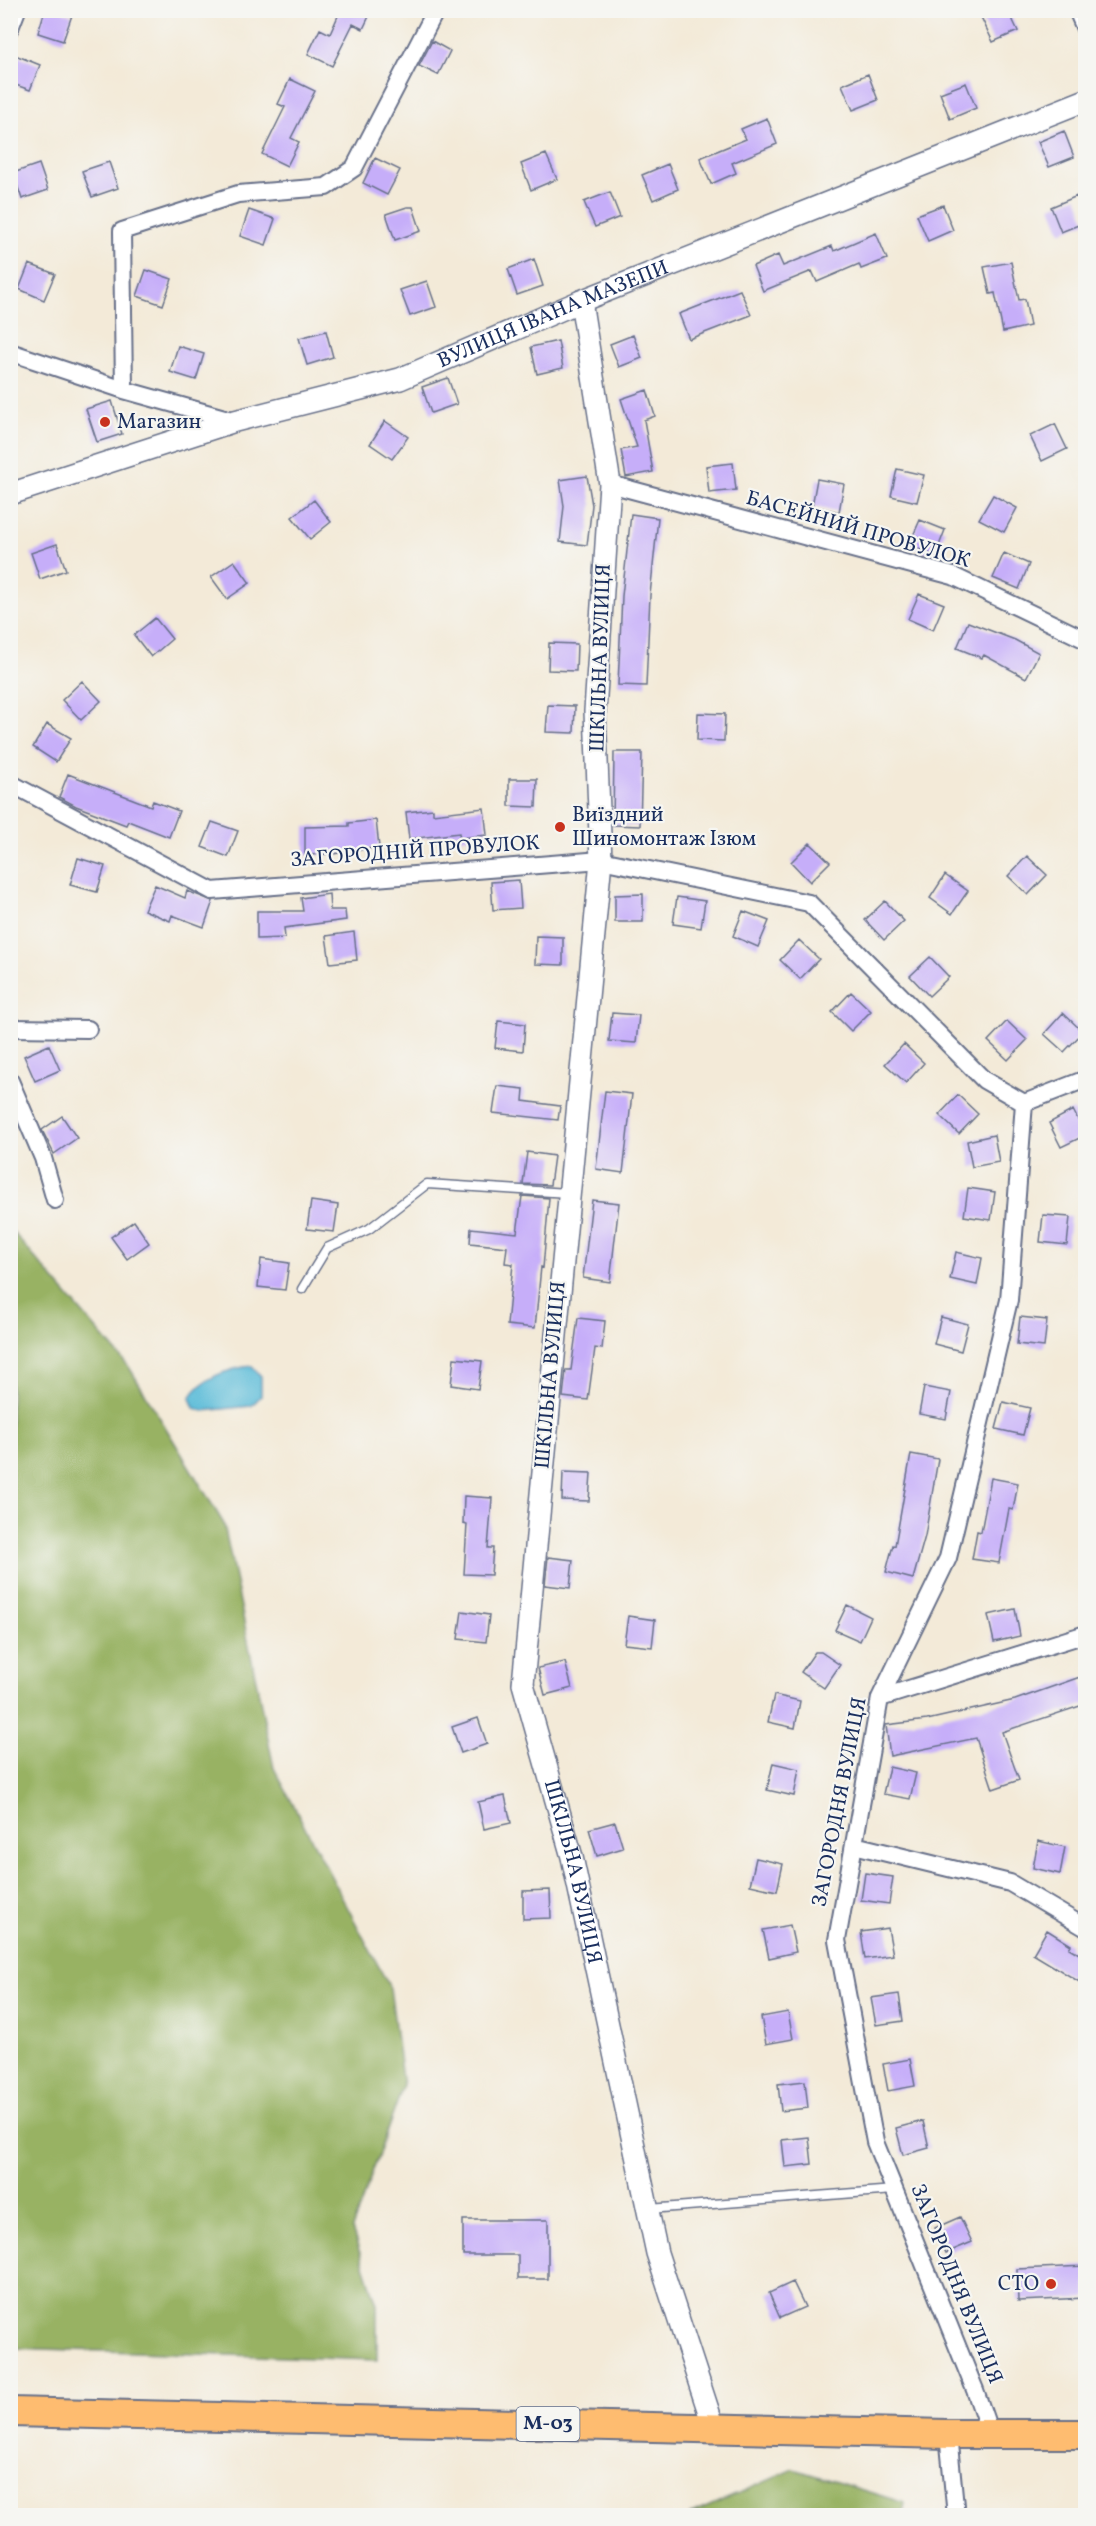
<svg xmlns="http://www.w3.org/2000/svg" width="1096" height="2526" font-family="Vollkorn,serif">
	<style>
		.forest { fill: #98b264; stroke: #5a7061; stroke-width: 1.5 }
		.water { fill: #5abbd8; stroke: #3a759b; stroke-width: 1.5 }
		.building { fill: #c6aef9 }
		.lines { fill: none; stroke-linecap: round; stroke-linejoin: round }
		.service-casing { stroke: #677089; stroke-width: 11 }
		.minor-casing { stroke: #677089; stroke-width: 20 }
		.tertiary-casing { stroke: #677089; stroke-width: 24 }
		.trunk-casing { stroke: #677089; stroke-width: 32 }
		.service { stroke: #fff; stroke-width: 8 }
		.minor { stroke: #fff; stroke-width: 16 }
		.tertiary { stroke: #fff; stroke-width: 21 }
		.trunk { stroke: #febc70; stroke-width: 28 }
		.poi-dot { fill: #c8321e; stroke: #f6f6f2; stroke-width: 2 }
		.labels { text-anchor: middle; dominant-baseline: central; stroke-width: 4.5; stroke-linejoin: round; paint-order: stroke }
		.shield { fill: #f6f6f2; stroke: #5d6b8a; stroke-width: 1.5 }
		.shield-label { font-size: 20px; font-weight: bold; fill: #1b2f5e }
		.street-label { font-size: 21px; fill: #1b2f5e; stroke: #f6f6f2 }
		.poi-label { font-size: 21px; fill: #1b2f5e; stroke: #f6f6f2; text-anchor: start }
	</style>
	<rect width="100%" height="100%" fill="#f6f6f2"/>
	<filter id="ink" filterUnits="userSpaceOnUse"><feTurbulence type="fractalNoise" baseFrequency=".0167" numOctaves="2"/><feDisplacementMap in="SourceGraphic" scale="12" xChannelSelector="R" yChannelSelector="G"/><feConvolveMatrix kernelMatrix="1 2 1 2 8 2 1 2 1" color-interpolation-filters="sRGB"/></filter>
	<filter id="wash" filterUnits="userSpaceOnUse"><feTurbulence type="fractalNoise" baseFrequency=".008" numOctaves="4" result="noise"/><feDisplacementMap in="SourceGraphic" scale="24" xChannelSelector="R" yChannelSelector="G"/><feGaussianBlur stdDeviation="1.35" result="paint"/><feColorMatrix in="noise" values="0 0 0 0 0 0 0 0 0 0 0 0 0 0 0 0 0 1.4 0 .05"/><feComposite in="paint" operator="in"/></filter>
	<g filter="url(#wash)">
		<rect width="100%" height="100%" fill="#f3ead8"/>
		<path class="forest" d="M11,1230L129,1367L224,1524L274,1768L390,1988L403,2086L352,2229L377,2304V2360L11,2348Z
			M794,2469L905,2503L903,2515H689Z"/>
		<path class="water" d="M251,1366L261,1376V1396L251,1406L203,1411L194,1408L190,1398C201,1378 228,1369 251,1366Z"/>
		<g id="blocks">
			<path class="building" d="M45,10H58L72,15L63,41L38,33Z
				M327,10H372L363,29L353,24L332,66L308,54L320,29L330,34L338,16Z
				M996,10H1008L1018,31L993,42L981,17Z
				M432,41L450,51L438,75L419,66Z
				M15,55L40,65L30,90L10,83V64Z
				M868,74L878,100L853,110L842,85Z
				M290,79L315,91L291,138L299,142L287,166L262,154L285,107L278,104Z
				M966,83L976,108L950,119L940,93Z
				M767,118L777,144L732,163L736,173L711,184L700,158L746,139L741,129Z
				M1064,131L1074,157L1049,167L1038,142Z
				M546,154L557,179L531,190L521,164Z
				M375,158L400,170L387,195L363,183Z
				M109,162L118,188L92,197L82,171Z
				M39,164L48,190L22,199L13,173Z
				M668,164L678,189L653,200L642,175Z
				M610,192L620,217L595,227L584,202Z
				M1077,196L1086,222L1061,232L1051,207Z
				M943,205L953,230L928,241L917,215Z
				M407,207H413L421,231L395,240L386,214Z
				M249,210L275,219L266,245L240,236Z
				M876,233L887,259L861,269L859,264L817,282L812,271L763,291L753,266L778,255L783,266L832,246L834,251Z
				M534,259L543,286L517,295L508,269Z
				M1011,262L1019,300L1025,299L1030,326L1003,332L995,293L990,294L984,267Z
				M29,264L55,274L44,300L19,289Z
				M146,270L172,279L163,305L137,296Z
				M427,281L436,307L410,316L400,290Z
				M740,290L751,315L689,339L679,314Z
				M326,331L333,357L307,365L299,338Z
				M633,335L642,358L619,367L610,344Z
				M558,341L563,368L537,374L531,347Z
				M178,346L204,354L196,380L170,372Z
				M448,378L457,404L431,413L422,387Z
				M647,390L655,416L644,420L653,472L626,477L621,450L637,447L621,399Z
				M112,401L122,434L97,442L86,409Z
				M385,421L408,437L392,459L370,444Z
				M1055,424L1067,449L1042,461L1030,436Z
				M733,463L736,490L709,493L706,466Z
				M897,469L924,475L917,502L891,496Z
				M587,476L592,505L587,545L560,542L564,506L560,480Z
				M817,479L844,484L839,512L812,506Z
				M993,495L1017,508L1004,532L979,519Z
				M314,500L331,522L310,539L292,517Z
				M631,514L658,518L650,595L646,686L618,685L622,596Z
				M920,520L945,530L935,556L909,545Z
				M57,544L66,570L40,579L31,553Z
				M1004,553L1029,564L1019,589L993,578Z
				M234,561L250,583L227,599L211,577Z
				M919,594L944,604L933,630L908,619Z
				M155,618L172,639L151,657L134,635Z
				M968,622L1015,640L1039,653L1026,678L984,655L982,658L957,648Z
				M549,643L577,644L576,671L548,670Z
				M82,681L101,701L81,720L62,700Z
				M548,705L575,706L574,733L546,732Z
				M698,713L725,714L724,741L697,740Z
				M47,724L71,738L56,762L33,747Z
				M614,752H642L640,826L613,825Z
				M68,774L151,806L153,801L179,811L169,837L128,821L126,825L76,806L59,797Z
				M509,779H537L536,807L509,806Z
				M484,808L487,835L460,838L459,833L409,839L406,812L433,809V814Z
				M376,820L379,847L333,854L305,855V827L349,826V823Z
				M212,822L238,831L228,857L202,847Z
				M810,843L830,862L810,882L791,862Z
				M1027,856L1047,875L1028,895L1008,876Z
				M78,858L105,866L97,892L70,885Z
				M945,875L968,891L952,914L930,898Z
				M519,880L521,908L493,910L491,882Z
				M155,885L185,898L187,891L213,901L204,927L172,915L170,921L144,910Z
				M329,894L330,910H345L346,920L284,928L285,938L257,939V911H303L301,898Z
				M643,894V922H615V895Z
				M677,897L705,901L701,928L673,924Z
				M885,901L904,921L884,940L865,920Z
				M743,911L769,921L758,947L733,936Z
				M354,932L357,960L330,963L326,936Z
				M536,936L563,937V965L535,964Z
				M799,940L819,959L800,979L780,960Z
				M930,957L949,977L929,996L910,976Z
				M851,992L871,1011L851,1031L832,1012Z
				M612,1013L639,1015L636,1043L609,1041Z
				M1063,1013L1083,1032L1064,1052L1044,1034Z
				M498,1021L525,1024L523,1051L495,1048Z
				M1007,1021L1027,1040L1008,1060L988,1041Z
				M904,1044L924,1063L906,1083L885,1064Z
				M49,1045L60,1070L35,1081L24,1056Z
				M497,1086L524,1089L523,1101L560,1106L558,1120L493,1113Z
				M605,1091L632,1094L623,1173L596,1169Z
				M958,1095L978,1114L959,1134L939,1115Z
				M1073,1110L1086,1135L1061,1147L1049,1123Z
				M62,1116L77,1138L54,1154L42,1130Z
				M994,1135L999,1162L972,1167L967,1141Z
				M527,1152L554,1156L550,1185L523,1184Z
				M968,1188L995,1192L991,1220L964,1216Z
				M522,1196L549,1198L543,1268L541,1267L535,1328L507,1325L513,1264L505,1263L507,1247L470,1243L471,1228L517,1233Z
				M592,1200L619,1203L610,1282L583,1278Z
				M311,1201L338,1205L334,1232L307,1229Z
				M1043,1215L1070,1217L1067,1245L1040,1242Z
				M134,1221L149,1243L127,1259L111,1237Z
				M956,1252L982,1258L977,1285L950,1279Z
				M261,1259L289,1263L285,1290L258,1287Z
				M941,1317L968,1324L961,1351L934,1344Z
				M1020,1317L1047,1320L1044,1347L1017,1344Z
				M578,1318L605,1321L602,1349L595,1348L588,1400L563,1397L566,1370H571Z
				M454,1358L482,1361L478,1389L451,1385Z
				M924,1387L951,1392L946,1419L919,1414Z
				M1003,1402L1030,1408L1023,1435L996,1429Z
				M911,1454L938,1459L925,1536L913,1579L886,1572L893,1545L895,1546Z
				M563,1472L591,1473L589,1501L562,1500Z
				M991,1478L1018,1483L1013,1510L1009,1509L999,1563L972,1559L977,1531L981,1532Z
				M464,1496L492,1498L488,1548H493L491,1575L464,1574L467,1524L463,1523Z
				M548,1557L573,1560L570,1588L545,1585Z
				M847,1605L871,1617L860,1641L835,1630Z
				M1015,1609L1020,1636L994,1642L988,1615Z
				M462,1611L489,1615L486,1642L458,1639Z
				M628,1616L655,1620L652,1647L624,1644Z
				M815,1652H821L840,1665L824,1688L801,1672Z
				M565,1662L572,1688L545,1695L538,1668Z
				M1080,1677L1086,1693V1704L1002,1732L1019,1780L993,1789L976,1738L890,1756L886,1725L927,1720L1015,1700Z
				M774,1695L800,1701L795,1728L768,1722Z
				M478,1718L487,1744L461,1753L452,1727Z
				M773,1763L799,1769L794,1796L767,1790Z
				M889,1767L916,1773L910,1799L883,1794Z
				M505,1796L511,1823L484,1829L478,1802Z
				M615,1822L623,1848L597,1856L589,1829Z
				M1038,1841L1065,1847L1060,1874L1033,1868Z
				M756,1858L783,1864L777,1891L750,1885Z
				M865,1873L893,1877L889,1904L861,1900Z
				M550,1890L551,1918L523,1919V1891Z
				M790,1925L796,1952L769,1958L763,1930Z
				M888,1928L893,1955L865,1959L861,1932Z
				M1047,1930L1071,1945L1069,1948L1086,1958V1986L1033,1954Z
				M899,1994L903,2021L876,2025L871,1998Z
				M788,2012L793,2039L766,2044L761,2017Z
				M910,2059L915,2086L888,2091L883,2064Z
				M805,2081L808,2108L781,2111L778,2084Z
				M923,2121L929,2148L903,2155L896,2128Z
				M809,2137L812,2164L785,2167L782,2140Z
				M960,2217L972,2242L946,2253L935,2228Z
				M463,2220H548V2279H518V2255H463Z
				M1086,2266V2298L1018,2301L1017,2269Z
				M793,2282L805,2307L780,2318L769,2293Z"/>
		</g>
	</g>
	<g filter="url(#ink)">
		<use href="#blocks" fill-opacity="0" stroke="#677089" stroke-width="1.5"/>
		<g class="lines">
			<defs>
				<path id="service" d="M302,1289L327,1248L369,1229L427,1184L568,1193
					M649,2209L894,2190"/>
				<path id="minor" d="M1077,10L1086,31
					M10,28L17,10
					M10,352L124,390L235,421
					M124,390L122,231L238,194L326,187L354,168L436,10
					M610,484L953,576L1086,640
					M10,783L212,891L601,860L809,903L984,1080L1024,1103L1086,1079
					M10,1028L88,1029
					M10,1081L43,1158L55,1200
					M880,1698L1086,1634
					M854,1845L1010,1883L1086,1928
					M990,2433L975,2390L875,2142L837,1940L880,1698L948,1558L1009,1300L1024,1103
					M948,2434L956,2516"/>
				<g id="tertiary">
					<path id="s1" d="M581,301L610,484L595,711L601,860L523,1684L572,1857L657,2253L714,2428"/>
					<path id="s2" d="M10,494L235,421L400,379L581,301L1086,100"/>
				</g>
				<path id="trunk" d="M10,2412L948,2434H1086"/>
			</defs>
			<use href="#service" class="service-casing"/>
			<use href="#minor" class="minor-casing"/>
			<use href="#tertiary" class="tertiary-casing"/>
			<use href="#trunk" class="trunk-casing"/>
			<use href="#service" class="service"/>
			<use href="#minor" class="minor"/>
			<use href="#tertiary" class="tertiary"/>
			<use href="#trunk" class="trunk"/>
		</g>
	</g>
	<g class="poi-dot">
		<circle cx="105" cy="422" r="6"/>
		<circle cx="560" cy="827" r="6"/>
		<circle cx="1051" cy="2284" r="6"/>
	</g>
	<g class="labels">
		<rect class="shield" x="516.5" y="2407" width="63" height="34" rx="4.5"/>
		<g class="shield-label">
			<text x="548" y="2424">М-03</text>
		</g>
		<g class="street-label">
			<text stroke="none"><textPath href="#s2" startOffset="573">ВУЛИЦЯ ІВАНА МАЗЕПИ</textPath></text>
			<text transform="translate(858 530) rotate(16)">БАСЕЙНИЙ ПРОВУЛОК</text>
			<text transform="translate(601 658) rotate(-88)">ШКІЛЬНА ВУЛИЦЯ</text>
			<text transform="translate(415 852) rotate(-4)">ЗАГОРОДНІЙ ПРОВУЛОК</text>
			<text transform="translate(551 1375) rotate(-85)">ШКІЛЬНА ВУЛИЦЯ</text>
			<text transform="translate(840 1802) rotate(-79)">ЗАГОРОДНЯ ВУЛИЦЯ</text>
			<text stroke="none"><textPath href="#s1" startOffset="1584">ШКІЛЬНА ВУЛИЦЯ</textPath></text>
			<text transform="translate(956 2284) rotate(68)">ЗАГОРОДНЯ ВУЛИЦЯ</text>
		</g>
		<g class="poi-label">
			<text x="117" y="422">Магазин</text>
			<text x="572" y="815">Виїздний<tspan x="572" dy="24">Шиномонтаж Ізюм</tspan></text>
			<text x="1039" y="2284" text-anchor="end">СТО</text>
		</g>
	</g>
	<rect width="1096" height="2526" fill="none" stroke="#f6f6f2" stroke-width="36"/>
</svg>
